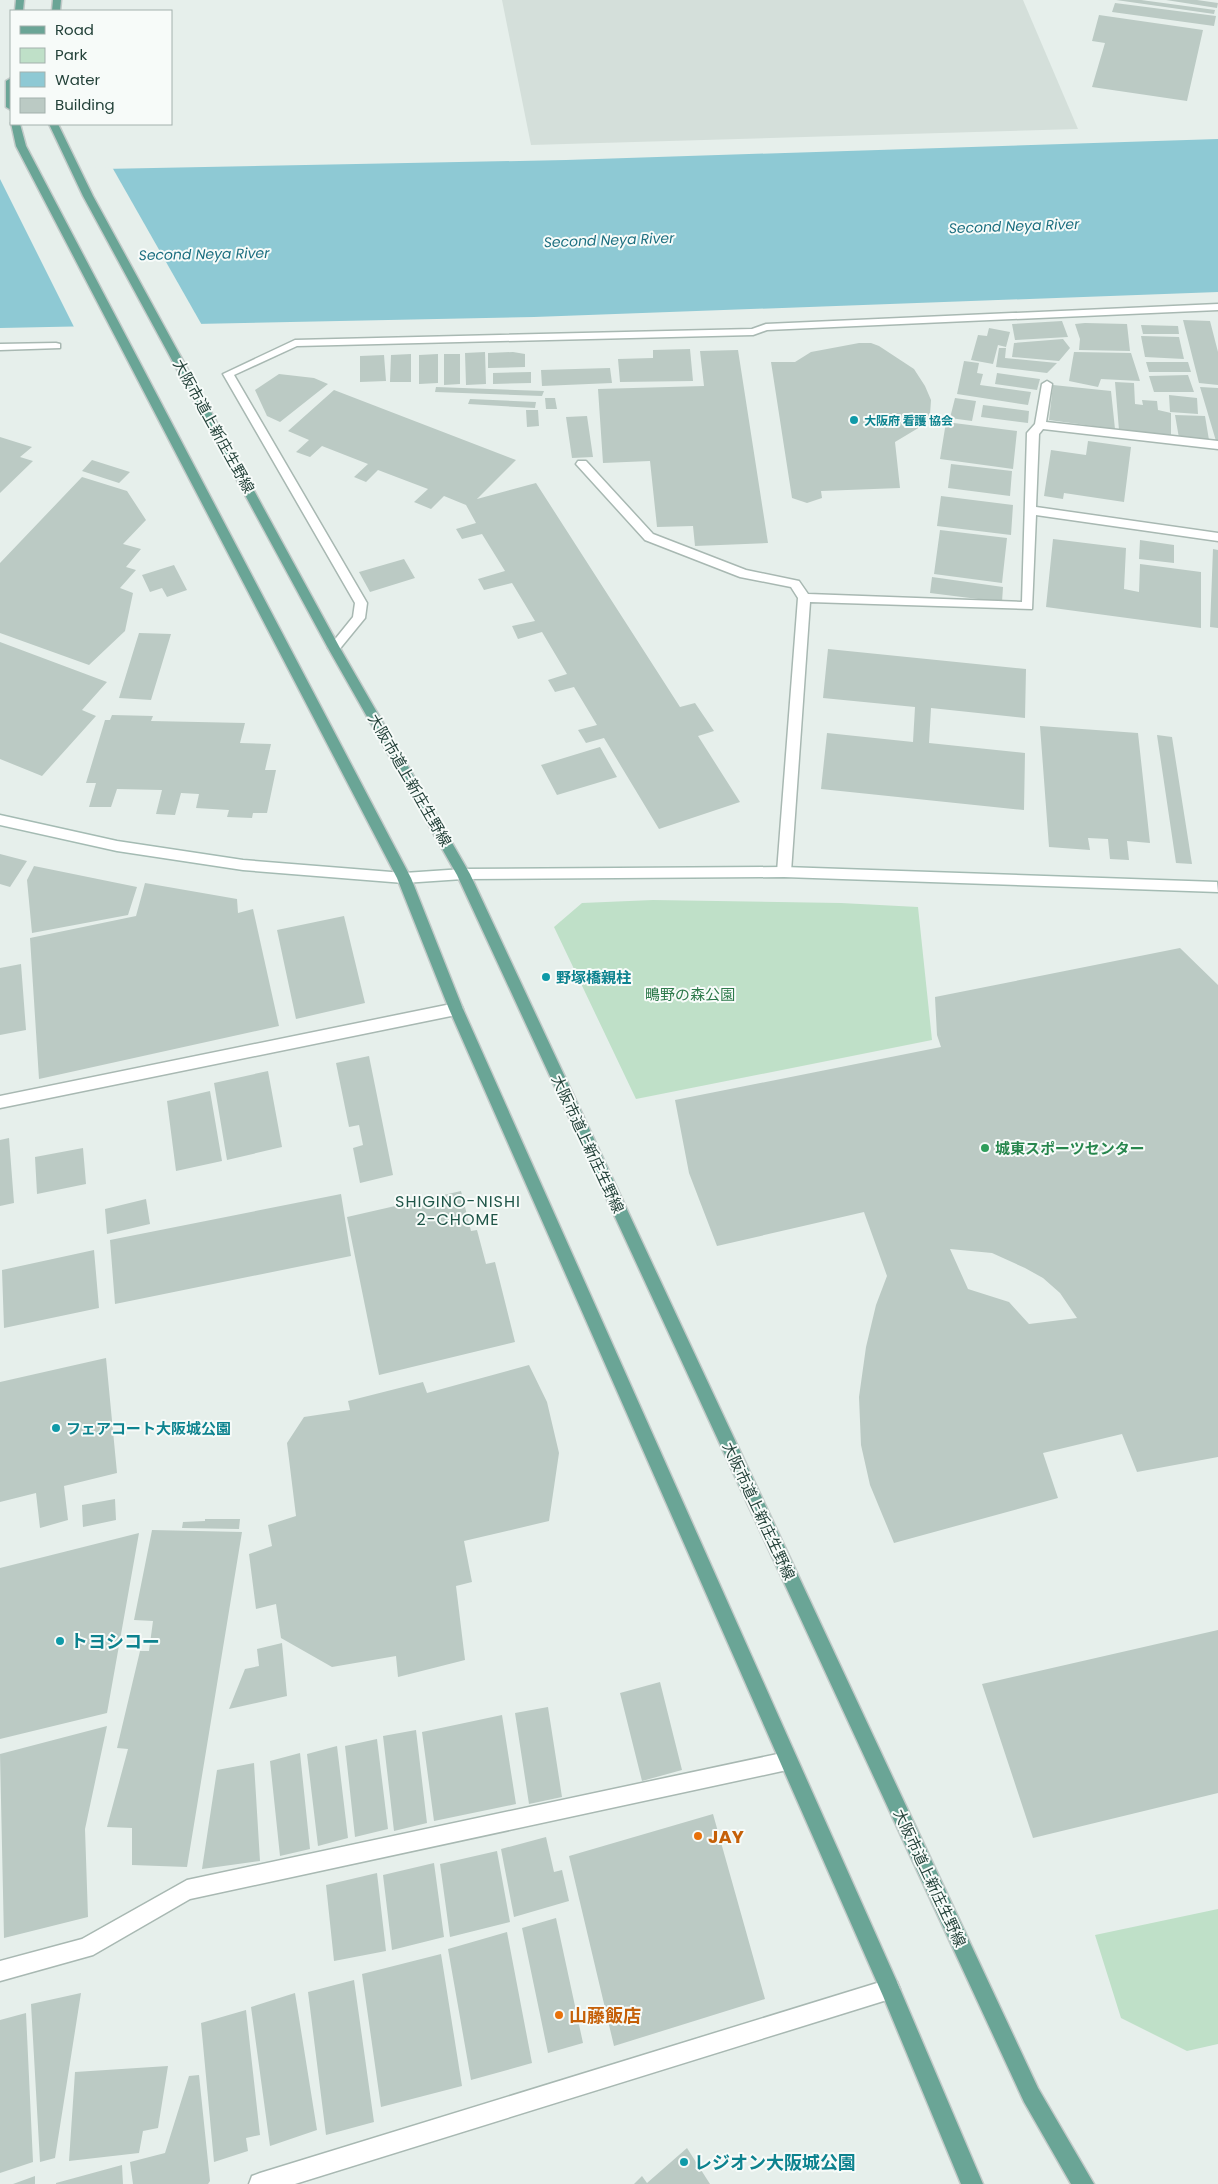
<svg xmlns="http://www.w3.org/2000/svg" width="1218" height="2184" font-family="Poppins,'Noto Sans JP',sans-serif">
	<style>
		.built { fill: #d4dfda }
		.green { fill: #bfe0c8 }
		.water { fill: #8ec9d4 }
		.pier { fill: #e6efeb }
		.building { fill: #bbcac4; fill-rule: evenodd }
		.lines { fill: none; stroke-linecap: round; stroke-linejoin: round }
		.lane-casing { stroke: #a8b8b2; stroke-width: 3 }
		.street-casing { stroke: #a8b8b2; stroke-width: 3 }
		.secondary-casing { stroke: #a4bbb3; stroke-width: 3 }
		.primary-casing { stroke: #c2cac8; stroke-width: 3 }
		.lane { fill: #fff; fill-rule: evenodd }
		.street { fill: #fff; fill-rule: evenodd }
		.secondary { fill: #fff; fill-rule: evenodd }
		.primary { fill: #6aa596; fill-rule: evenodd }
		.culture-dot { fill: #0f9aa8; stroke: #f7fbf9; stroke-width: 2 }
		.leisure-dot { fill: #2e9e5b; stroke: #f7fbf9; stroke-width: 2 }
		.food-dot { fill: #e8710a; stroke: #f7fbf9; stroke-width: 2 }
		.labels { text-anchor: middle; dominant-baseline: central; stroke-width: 4; stroke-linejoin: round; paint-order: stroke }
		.far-culture-label { font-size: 12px; font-weight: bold; fill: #0d838f; stroke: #f7fbf9; text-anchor: start }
		.far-water-label { font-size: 14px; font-style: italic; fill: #1c6f80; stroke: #f7fbf9 }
		.street-label { font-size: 15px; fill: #24423a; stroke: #f7fbf9 }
		.culture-label { font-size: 15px; font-weight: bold; fill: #0d838f; stroke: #f7fbf9; text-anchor: start }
		.park-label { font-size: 15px; fill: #2d7a4b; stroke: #f7fbf9 }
		.leisure-label { font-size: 15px; font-weight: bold; fill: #27864d; stroke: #f7fbf9; text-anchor: start }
		.neighbourhood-label { font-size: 16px; letter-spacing: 1px; fill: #1f5548; stroke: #f7fbf9 }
		.near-culture-label { font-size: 18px; font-weight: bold; fill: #0d838f; stroke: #f7fbf9; text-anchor: start }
		.near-food-label { font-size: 18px; font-weight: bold; fill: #c56008; stroke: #f7fbf9; text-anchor: start }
	</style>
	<rect width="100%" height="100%" fill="#e6efeb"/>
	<path class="built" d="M502,0H1023L1078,129L531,145Z"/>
	<path class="green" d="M653,900L841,903L918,907L932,1040L636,1099L554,927L582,903Z
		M1218,1909V2044L1187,2051L1121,2018L1095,1935Z"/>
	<path class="water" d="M1218,139V292L534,317L0,328V171L566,160Z"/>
	<path class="pier" d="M112,167L203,327L75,329L0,179V169Z"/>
	<path class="building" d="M1116,0H1141L1215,10L1214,14Z
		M1166,0H1197L1218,3L1217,8Z
		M1115,3L1216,16L1214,26L1112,12Z
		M1099,15L1203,30L1187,101L1092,87L1105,43L1092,41Z
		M1183,320L1210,321L1218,352V385L1199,383Z
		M1062,321L1068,337L1015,340L1012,324Z
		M1085,323L1127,324L1130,351L1079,350L1080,339L1075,324Z
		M1141,325L1178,326L1179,334H1143Z
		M989,328L1010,332L1006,347L998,345L993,364L971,360L978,335L987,336Z
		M1141,336L1179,337L1184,359L1145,357Z
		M1063,339L1070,348L1059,361L1012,357L1014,343Z
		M859,343H871L879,346L914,369L925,386L931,400L930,415L925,424L895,442L900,488L821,491L822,498L807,503L792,498L771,362H795L811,352Z
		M999,348H1006L1005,358L1057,363L1047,373L996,367Z
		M690,349L693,381L620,382L618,359L653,358V350Z
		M738,350L768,543L695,546L693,526L657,527L650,461L603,463L598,389L704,386L700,351Z
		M485,352L486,384L466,385L465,353Z
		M513,352L525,354V367L488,368V353Z
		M1074,352L1131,353L1140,381L1101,379L1098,387L1069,381Z
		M411,354V382H390L391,355Z
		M438,354V383L419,384V355Z
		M444,354H460V384L444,385Z
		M384,355L386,381L360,382V356Z
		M964,361L979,363L977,373L983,374L980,385L1031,392L1028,405L957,394Z
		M1146,362H1188L1191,372H1149Z
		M610,368L612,383L542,386L541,370Z
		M531,372V383L493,384V373Z
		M997,373L1040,379L1037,390L995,384Z
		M279,374L314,378L328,384L280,422L267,416L255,390Z
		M1188,375L1194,392H1154L1149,376Z
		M1115,382L1134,383L1135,404L1143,405L1142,400L1157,401L1158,410L1171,413V435L1119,430Z
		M1053,385L1111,391L1115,429L1049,420Z
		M436,387L544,391L542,396L435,392Z
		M1200,387L1218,388V441H1216Z
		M334,390L516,460L477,499L536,483L680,707L695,703L714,731L698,736L740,802L659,829L604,738L586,743L578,730L597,725L574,687L555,692L548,680L567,674L542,632L518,639L512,626L535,621L512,583L484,590L478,579L505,571L482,534L462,539L456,529L476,523L466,505L444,496L431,509L414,502L428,489L378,470L366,482L354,477L368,464L322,446L310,457L296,452L309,440L288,431Z
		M1169,395L1197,398L1198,414L1170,412Z
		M545,398H555L557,409H546Z
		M955,398L976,401L972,421L950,418Z
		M470,399L536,402L535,408L468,404Z
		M983,405L1029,411L1028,423L981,417Z
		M526,410H538L539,426L527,427Z
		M1175,415L1205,416L1209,440L1179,438Z
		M587,416L593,457L572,458L566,417Z
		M946,422L1017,431L1013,469L940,459Z
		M0,437L32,447L20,457L33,461L0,493Z
		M1088,441L1131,447L1124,502L1064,493L1063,499L1044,496L1051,450L1086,455Z
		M92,460L130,472L119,483L82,471Z
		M951,464L1012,471L1010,496L948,488Z
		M82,477L127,491L146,520L123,544L141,549L126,567L136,570L120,588L133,593L125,631L89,665L0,633V563Z
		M941,496L1013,505L1011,535L937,526Z
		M940,530L1007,538L1002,583L934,574Z
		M1053,539L1126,548L1124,589L1139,592L1140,564L1201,572V628L1046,607Z
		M1140,540L1174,545V563L1139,559Z
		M1213,549L1218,550V628L1210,627Z
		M404,559L415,578L370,592L359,572Z
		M174,565L187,590L167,597L162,588L150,592L142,575Z
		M932,577L1003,587L1002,602L930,593Z
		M139,633L171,634L151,700L119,698Z
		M0,642L107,682L82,710L96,716L42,776L0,759Z
		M828,649L1026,669L1025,718L931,708L929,743L1025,753L1024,810L821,789L827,733L913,742L915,707L823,698Z
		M112,715L153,716L151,721L245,723L240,743L271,744L265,770H276L267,813H253L252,818L227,817L229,810L196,808L199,794L181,793L175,815L156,814L162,790L117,789L111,807H89L96,783H86L105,720H110Z
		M1040,726L1138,733L1150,843L1127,841L1129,860L1110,859L1108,839L1088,838L1090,850L1049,847Z
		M1157,735L1172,737L1192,864L1176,863Z
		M600,747L617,777L557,795L541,765Z
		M0,854L27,861L10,887L0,884Z
		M34,866L137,887L128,915L32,933L27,880Z
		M145,883L237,899L238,913L253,909L279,1026L39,1079L30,938L136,916Z
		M344,916L365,1003L296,1019L277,930Z
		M1180,948L1218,985V1457L1137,1472L1122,1434L1043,1453L1058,1498L894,1543L870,1485L861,1445L859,1397L866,1347L876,1305L887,1276L864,1212L717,1246L689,1173L675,1100L941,1047L937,1035L935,997ZM950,1249L992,1253L1025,1268L1043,1278L1060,1293L1077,1318L1029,1324L1009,1302L968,1289Z
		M21,964L26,1030L0,1035V968Z
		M369,1056L393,1175L360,1183L353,1148L363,1145L359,1125L349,1127L336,1063Z
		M268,1071L282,1147L227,1160L214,1083Z
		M210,1091L222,1161L176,1171L167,1101Z
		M9,1138L14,1203L0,1206V1140Z
		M83,1148L86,1184L37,1194L35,1157Z
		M461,1191L471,1231L477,1230L486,1264L495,1262L515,1342L379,1375L347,1217Z
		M341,1194L351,1256L115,1304L110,1240Z
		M146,1199L150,1224L107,1234L105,1209Z
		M94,1250L99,1308L4,1328L2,1270Z
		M106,1358L117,1473L64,1486L68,1520L40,1528L36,1493L0,1502V1382Z
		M529,1365L547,1402L559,1453L549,1521L464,1541L472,1582L456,1586L465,1660L398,1677L396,1656L332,1667L281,1638L276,1604L256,1609L249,1554L272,1546L268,1525L296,1516L287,1443L304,1417L350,1410L348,1401L423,1382L427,1393Z
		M115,1499L116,1520L83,1527L82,1505Z
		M205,1519H240L239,1529L182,1528L183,1522L205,1521Z
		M152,1530L242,1532L187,1867L132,1865V1828L107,1827L128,1749L117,1748L140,1651H149L153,1621L134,1620Z
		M139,1533L107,1713L0,1739V1568Z
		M1218,1630V1793L1033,1838L982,1684Z
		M282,1643L287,1696L229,1709L245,1669L259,1666L257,1649Z
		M660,1682L682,1770L642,1781L620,1693Z
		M548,1707L562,1797L529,1804L515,1713Z
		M502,1715L516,1804L434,1821L422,1732Z
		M107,1726L85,1829L88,1917L4,1938L0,1754Z
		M416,1730L427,1823L394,1831L383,1736Z
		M377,1739L388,1829L355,1837L345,1746Z
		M337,1746L348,1838L318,1846L307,1754Z
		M300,1753L310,1849L280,1856L270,1761Z
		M254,1763L260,1861L202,1869L217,1770Z
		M713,1814L765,1999L614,2046L569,1856Z
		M546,1837L554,1872L562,1870L569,1901L514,1917L501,1849Z
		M497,1851L510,1922L450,1937L440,1864Z
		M434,1863L444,1937L392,1950L383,1875Z
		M377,1873L386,1951L334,1961L326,1885Z
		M556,1918L583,2043L548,2053L522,1928Z
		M507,1932L532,2063L471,2080L448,1949Z
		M441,1954L462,2086L381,2107L362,1974Z
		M354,1980L374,2122L326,2135L308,1992Z
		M81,1993L55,2158L40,2162L31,2004Z
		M295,1993L317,2130L270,2146L251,2007Z
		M246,2010L260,2135L246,2138L248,2151L214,2162L201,2023Z
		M26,2013L33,2162L0,2173V2020Z
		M168,2066L158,2128L143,2131L139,2153L69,2161L75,2072Z
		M199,2075L210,2181L208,2184H133L130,2162L165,2153L189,2076Z
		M687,2148L710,2184H634L642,2176L647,2183Z
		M122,2165L123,2184H56V2183Z
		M35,2176V2184H13Z"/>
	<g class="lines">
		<defs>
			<path id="lane" d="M56,343L60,344V348L0,350V344Z"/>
			<path id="street" d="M1218,304V310L767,330L753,335L297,346L234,375L367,603L365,618L338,651L334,652L328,648L353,617L355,603L223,374L295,340L752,329L766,324Z
				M1047,381L1052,384L1046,422L1218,441V449L1043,429L1039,434L1036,507L1218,533V541L1036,515L1032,609L810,602L791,872L789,876H779L777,872L798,598L791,587L740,577L645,540L576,464L578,461H586L653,534L746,570L799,581L808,594L1022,602L1027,433L1035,424L1042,384Z
				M456,1003L461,1005L463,1009L461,1013L456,1015L0,1108V1096Z
				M787,1752L794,1754L796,1761L794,1768L787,1770L190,1899L93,1955L0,1981V1961L82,1939L187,1880Z
				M890,1979L897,1982L900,1989L897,1996L890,1999L295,2184H249L252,2176L260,2173Z"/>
			<path id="secondary" d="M0,815L117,841L243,860L404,873L463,869L784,867L1217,882L1218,892L784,877L463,879L404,883L243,870L117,851L0,825Z"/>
			<path id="primary" d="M16,0H24L23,11H15Z
				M53,0H61L60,11H52Z
				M11,78V110L6,107V81Z
				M11,123L20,124L26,146L411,878L463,1009L897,1982L983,2184H961L883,1996L449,1009L397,878L16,146Z
				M49,124H58L93,196L340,648L470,874L1038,2088L1094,2184H1071L1024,2102L457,875L328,648L83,196Z"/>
		</defs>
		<use href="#lane" class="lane-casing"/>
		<use href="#street" class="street-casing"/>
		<use href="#secondary" class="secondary-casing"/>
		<use href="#primary" class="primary-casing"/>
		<use href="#lane" class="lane"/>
		<use href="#street" class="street"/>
		<use href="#secondary" class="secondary"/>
		<use href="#primary" class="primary"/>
	</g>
	<g class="culture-dot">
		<circle cx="854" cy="420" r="5"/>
		<circle cx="546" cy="977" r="5"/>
		<circle cx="56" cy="1428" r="5"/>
		<circle cx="60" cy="1641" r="5"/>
		<circle cx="684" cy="2162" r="5"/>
	</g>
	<circle class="leisure-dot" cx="985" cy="1148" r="5"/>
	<g class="food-dot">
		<circle cx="698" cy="1836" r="5"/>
		<circle cx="559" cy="2015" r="5"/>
	</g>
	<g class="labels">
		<g class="far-culture-label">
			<text x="864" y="420">大阪府 看護 協会</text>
		</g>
		<g class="far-water-label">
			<text transform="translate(1014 226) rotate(-2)">Second Neya River</text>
			<text transform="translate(609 240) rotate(-2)">Second Neya River</text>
			<text transform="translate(204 254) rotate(-1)">Second Neya River</text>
		</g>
		<g class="street-label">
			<text transform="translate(214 426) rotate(61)">大阪市道上新庄生野線</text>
			<text transform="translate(410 780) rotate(60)">大阪市道上新庄生野線</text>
			<text transform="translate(588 1144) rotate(65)">大阪市道上新庄生野線</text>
			<text transform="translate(759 1511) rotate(65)">大阪市道上新庄生野線</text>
			<text transform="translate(930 1878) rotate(65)">大阪市道上新庄生野線</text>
		</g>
		<g class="culture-label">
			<text x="556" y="977">野塚橋親柱</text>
			<text x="66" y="1428">フェアコート大阪城公園</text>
		</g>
		<g class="park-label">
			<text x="690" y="994">鴫野の森公園</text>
		</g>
		<g class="leisure-label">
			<text x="995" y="1148">城東スポーツセンター</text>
		</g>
		<g class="neighbourhood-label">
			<text x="458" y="1201">SHIGINO-NISHI<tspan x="458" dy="18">2-CHOME</tspan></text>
		</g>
		<g class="near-culture-label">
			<text x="70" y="1641">トヨシコー</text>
			<text x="694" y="2162">レジオン大阪城公園</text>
		</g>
		<g class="near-food-label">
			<text x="708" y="1836">JAY</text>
			<text x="569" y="2015">山藤飯店</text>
		</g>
	</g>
	<rect x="10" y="10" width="162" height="115" fill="#f7fbf9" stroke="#a3b1ad"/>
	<rect x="20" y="26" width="25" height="8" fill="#6aa596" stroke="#a3b1ad"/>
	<text x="55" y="35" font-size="15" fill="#24423a">Road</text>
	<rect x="20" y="48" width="25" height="15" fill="#bfe0c8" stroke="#a3b1ad"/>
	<text x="55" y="60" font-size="15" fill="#24423a">Park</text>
	<rect x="20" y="72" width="25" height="15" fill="#8ec9d4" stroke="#a3b1ad"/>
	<text x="55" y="85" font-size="15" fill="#24423a">Water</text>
	<rect x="20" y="98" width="25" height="15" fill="#bbcac4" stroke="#a3b1ad"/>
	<text x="55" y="110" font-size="15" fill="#24423a">Building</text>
</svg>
